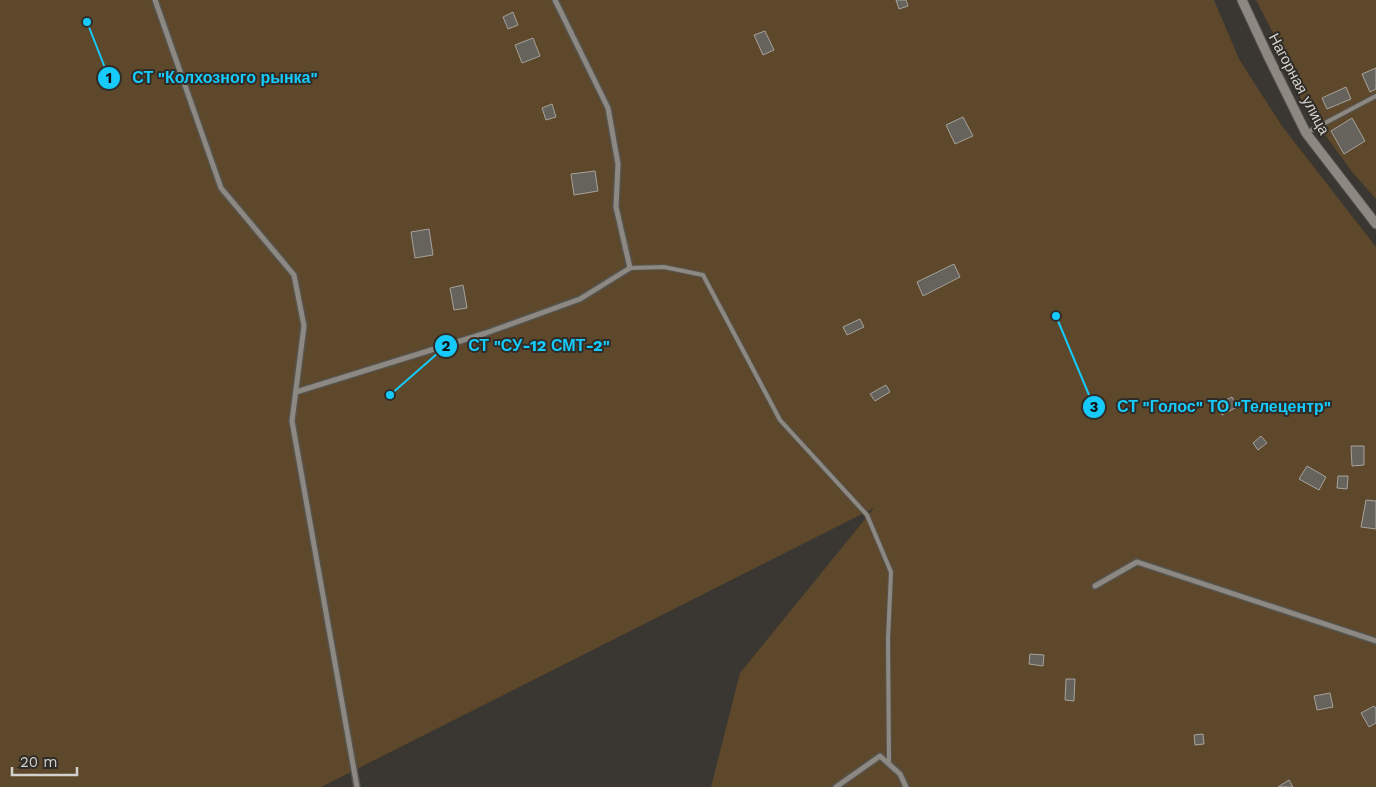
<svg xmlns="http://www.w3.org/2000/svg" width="1376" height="787" font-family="'Work Sans',sans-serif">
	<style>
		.green { fill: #5d482b }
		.building { fill: #66625c; stroke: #a7a29c }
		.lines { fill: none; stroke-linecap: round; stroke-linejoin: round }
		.service-casing { stroke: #56544f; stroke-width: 6 }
		.minor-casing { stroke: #56544f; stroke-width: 8 }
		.tertiary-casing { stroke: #56544f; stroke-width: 11 }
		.service { stroke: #8d8882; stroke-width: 4 }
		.minor { stroke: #8d8882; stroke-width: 5 }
		.tertiary { stroke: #8d8882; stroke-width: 9 }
		.labels { text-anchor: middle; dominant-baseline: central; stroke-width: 4; stroke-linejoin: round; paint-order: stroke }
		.street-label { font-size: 15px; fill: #d3d1cd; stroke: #302c27 }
		.leader { fill: none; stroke: #16cafb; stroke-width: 2 }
		.callout-dot { fill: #16cafb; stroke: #302c27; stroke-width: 2 }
		.mark-label { font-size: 15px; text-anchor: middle; font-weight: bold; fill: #111 }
		.callout-label { font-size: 16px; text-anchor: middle; font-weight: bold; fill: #16cafb; stroke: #302c27; stroke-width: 4; stroke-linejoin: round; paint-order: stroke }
	</style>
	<rect width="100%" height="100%" fill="#3a3631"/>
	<path class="green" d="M0,0H1214L1239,59L1282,126L1376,247V787H711L740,673L874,508L321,787H0Z
		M1256,0H1376V199L1353,173L1304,106L1272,31Z"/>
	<path class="building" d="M896,0H906L908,6L899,9Z
		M513,12L518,25L508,29L503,17Z
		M765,31L774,50L763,55L754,35Z
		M533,38L540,56L522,63L515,45Z
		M1376,68V89L1370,92L1362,74Z
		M1346,87L1351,99L1327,109L1322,98Z
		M552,104L556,117L546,120L542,108Z
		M963,117L973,136L955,144L946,125Z
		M1352,118L1365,141L1344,154L1331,131Z
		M595,171L598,191L574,195L571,174Z
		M429,229L433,255L415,258L411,232Z
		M954,264L960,277L923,296L917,282Z
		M463,285L467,308L454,310L450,288Z
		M860,319L864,327L847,335L843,327Z
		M886,385L890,392L875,401L870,394Z
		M1232,397L1237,407L1222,415L1216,405Z
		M1261,436L1267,443L1258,450L1253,443Z
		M1351,446H1364V465L1352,466Z
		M1307,466L1326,477L1319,490L1299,479Z
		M1338,476H1348L1347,489L1337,488Z
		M1366,500L1376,501V529L1361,527Z
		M1030,654L1044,655L1043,666L1029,664Z
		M1066,679H1075L1074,701L1065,700Z
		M1330,693L1333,707L1317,710L1314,696Z
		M1374,706L1376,708V723L1369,727L1361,713Z
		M1203,734L1204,744L1195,745L1194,735Z
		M1289,780L1293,787H1278Z"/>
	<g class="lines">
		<defs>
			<path id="service" d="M1306,133L1376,96
				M630,268L664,267L703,275L780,420L867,515L891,572L888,639L889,764"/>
			<path id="minor" d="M155,0L221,188L294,275L304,326L292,421L357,787
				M296,392L486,333L580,299L630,268L616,207L618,164L608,108L555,0
				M1095,586L1137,562L1376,641
				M836,787L880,756L900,774L906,787"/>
			<path id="tertiary" d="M1242,0L1268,56L1306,133L1376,224"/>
		</defs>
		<use href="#service" class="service-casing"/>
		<use href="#minor" class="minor-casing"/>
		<use href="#tertiary" class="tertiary-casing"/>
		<use href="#service" class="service"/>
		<use href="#minor" class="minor"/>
		<use href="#tertiary" class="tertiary"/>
	</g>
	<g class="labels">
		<g class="street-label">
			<text transform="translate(1299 84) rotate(62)">Нагорная улица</text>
		</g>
	</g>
	<path class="leader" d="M87 22L109 78M390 395L446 346M1056 316L1094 407"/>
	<g class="callout-dot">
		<circle cx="87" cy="22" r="5"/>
		<circle cx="390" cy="395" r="5"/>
		<circle cx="1056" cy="316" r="5"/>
		<circle cx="109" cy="78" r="12"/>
		<circle cx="446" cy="346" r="12"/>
		<circle cx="1094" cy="407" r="12"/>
	</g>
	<g class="mark-label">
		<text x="109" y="83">1</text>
		<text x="446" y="351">2</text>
		<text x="1094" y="412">3</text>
	</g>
	<g class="callout-label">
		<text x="225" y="83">СТ "Колхозного рынка"</text>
		<text x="539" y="351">СТ "СУ-12 СМТ-2"</text>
		<text x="1224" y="412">СТ "Голос" ТО "Телецентр"</text>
	</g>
	<path d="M12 767v8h65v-8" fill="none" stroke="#d3d1cd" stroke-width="2.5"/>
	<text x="20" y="767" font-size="15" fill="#d3d1cd" stroke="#302c27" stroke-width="4" paint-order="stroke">20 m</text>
</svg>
